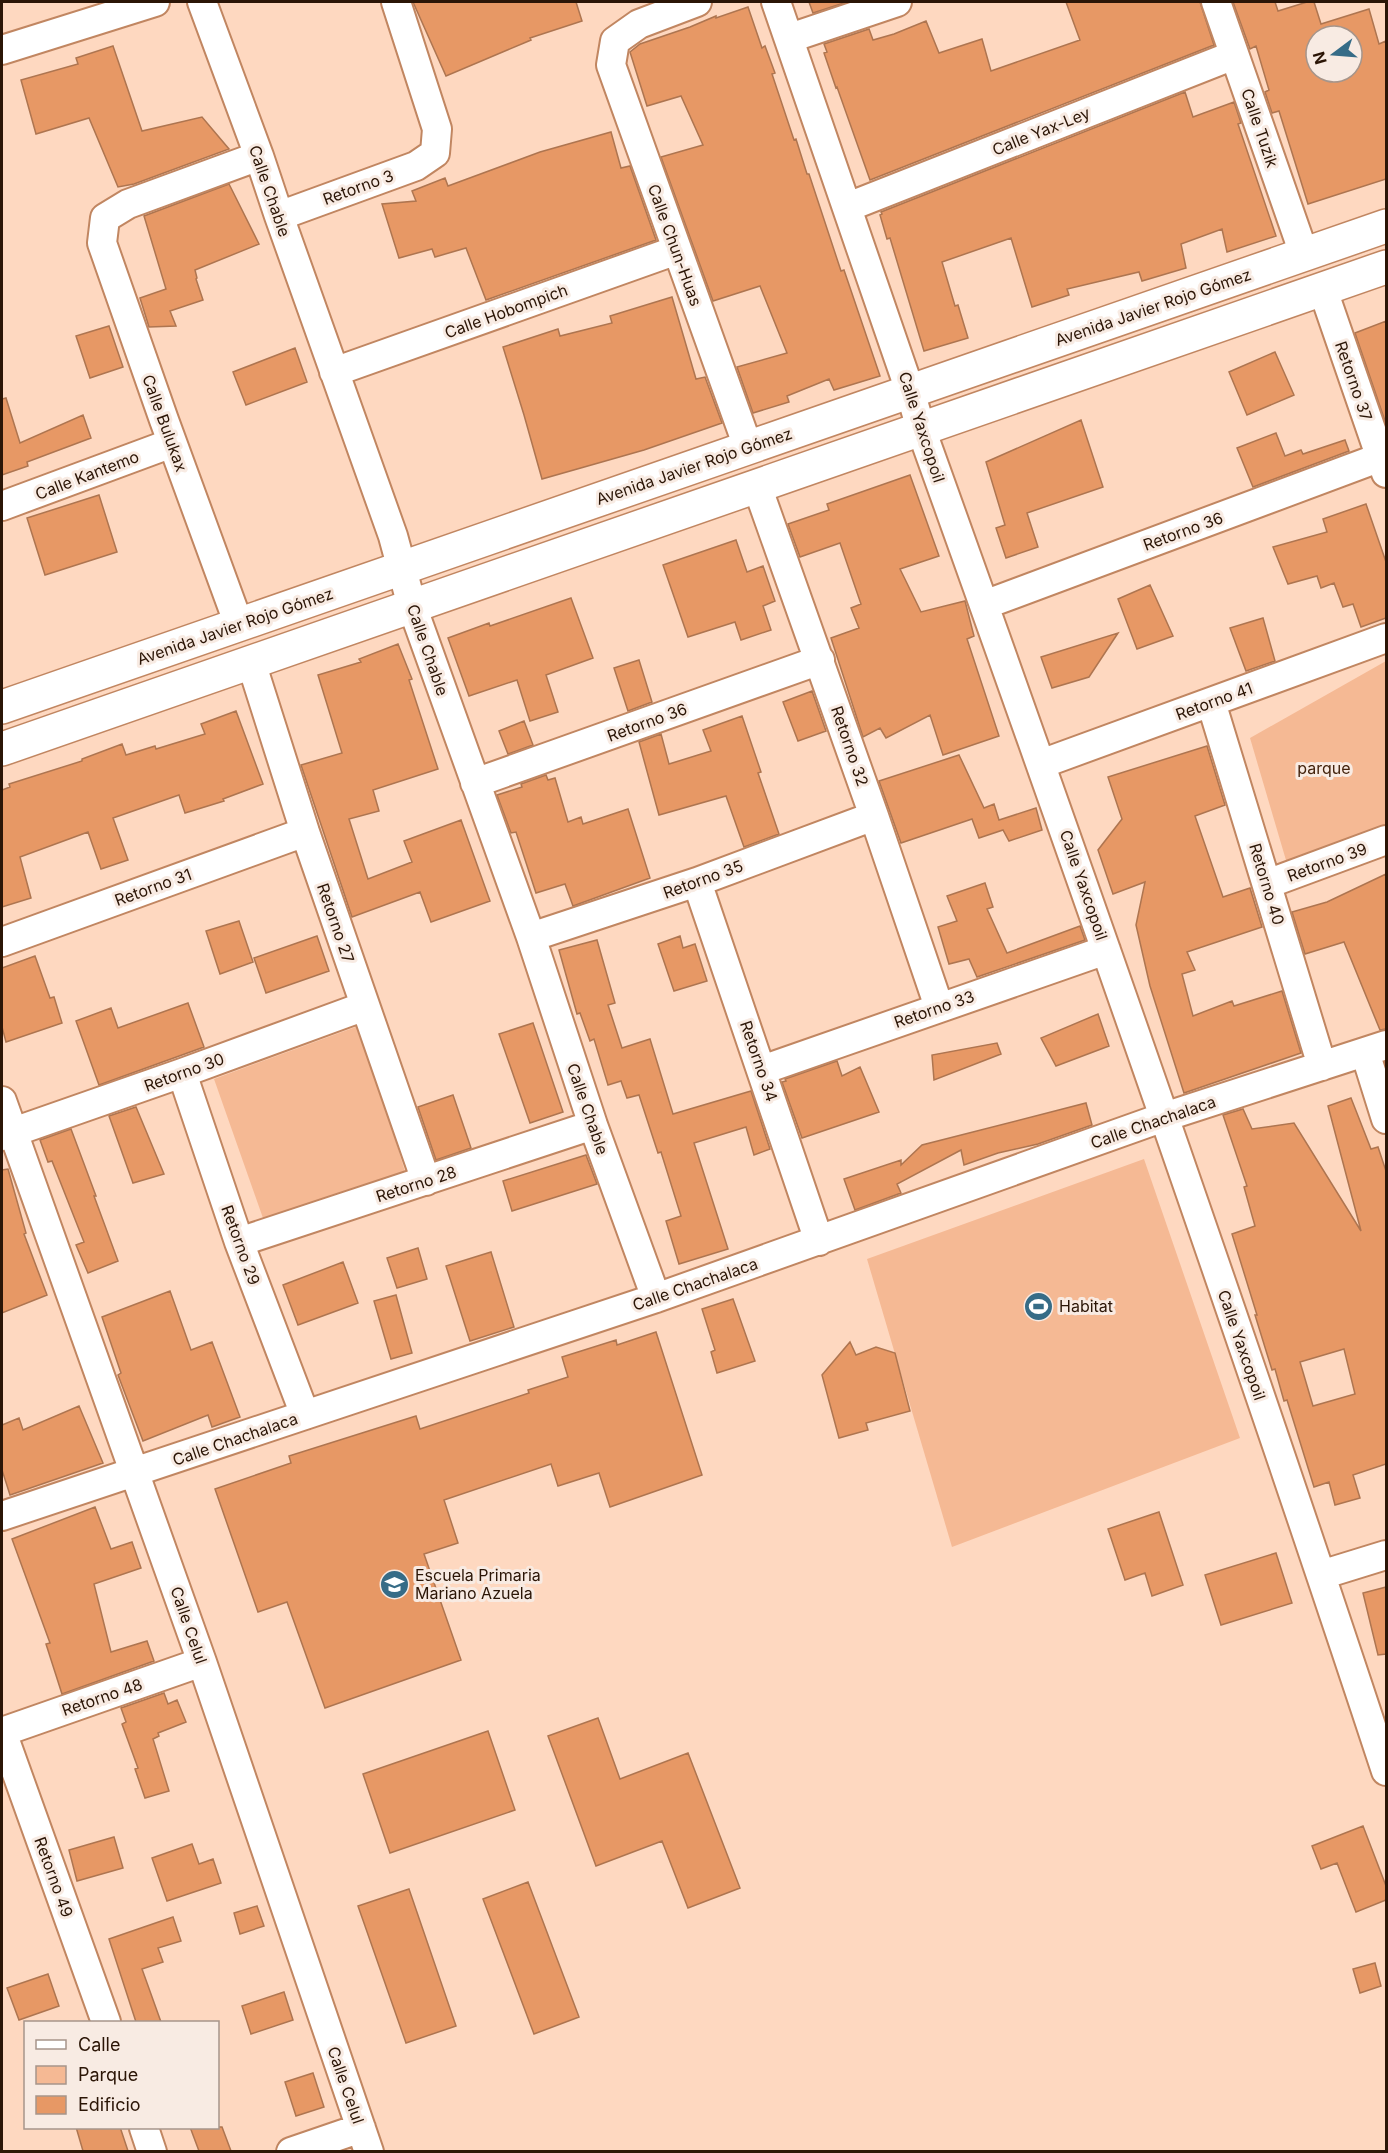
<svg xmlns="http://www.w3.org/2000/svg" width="1388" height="2153" font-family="Inter,sans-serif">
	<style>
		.green { fill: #f5b994 }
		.building { fill: #e79865; stroke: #ae7550; stroke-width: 1.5; fill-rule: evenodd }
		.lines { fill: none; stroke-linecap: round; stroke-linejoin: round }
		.street-casing { stroke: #c18661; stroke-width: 32 }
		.secondary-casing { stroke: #c18661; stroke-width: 36 }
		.street { stroke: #fff; stroke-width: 28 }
		.secondary { stroke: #fff; stroke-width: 33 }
		.labels { text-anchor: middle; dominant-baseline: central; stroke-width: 6; stroke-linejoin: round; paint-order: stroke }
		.street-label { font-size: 16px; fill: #2b1506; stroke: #f8ebe3 }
		.park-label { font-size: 16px; fill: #44240e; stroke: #f8ebe3 }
		.poi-label { font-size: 16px; fill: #2b1506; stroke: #f8ebe3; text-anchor: start }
	</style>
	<rect width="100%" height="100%" fill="#fed8c0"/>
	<path class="green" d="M1386,661V832L1288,867L1250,738Z
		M361,1025L406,1175L264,1221L214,1079Z
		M1144,1159L1240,1438L952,1547L867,1259Z"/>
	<path class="building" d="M413,2H576L582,21L530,38L531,40L446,76Z
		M809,2H847L813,13Z
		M1066,2H1200L1214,45L870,180L837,87L836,88L824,53L827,52L824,44L869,29L873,40L894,34L926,21L939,53L982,39L991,71L1080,40Z
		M1233,2H1275L1278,11L1307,2H1314L1321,24L1369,9L1379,44L1386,41V179L1308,204L1279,111L1272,113L1265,92L1269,90L1256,46L1250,49ZM1316,36H1352V72H1316Z
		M748,7L762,48L765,46L775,73L772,74L794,140L796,139L807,174H809L841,271L844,270L880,376L834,390L829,379L787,396L789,402L753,413L737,367L787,353L760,286L713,301L661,157L703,145L681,96L647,106L630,52L640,44L690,27L716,16V18Z
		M113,46L142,131L202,117L229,149L134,184L118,187L89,118L36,134L21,80L78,64L76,58Z
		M1185,92L1193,117L1234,102L1241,123L1238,124L1276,236L1227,252L1222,229L1181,244L1186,268L1142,281L1139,272L1067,289L1069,295L1032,307L1011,238L942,262L955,306L958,305L968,338L924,351L890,238L887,239L880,215L882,214L881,212Z
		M611,132L621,168L630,166L656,240L486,300L466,248L435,257L432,249L399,258L382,204L416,201L412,191L445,178L448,186L540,152Z
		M229,184L259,244L195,270L197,278L196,279L203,300L170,311L176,326L149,327L140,298L166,289L144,216Z
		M672,297L696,379L705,377L722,423L644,450L542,479L524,415L503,347L558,329L560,336L612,323L610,316Z
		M1386,321V424L1355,333Z
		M109,326L123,367L90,378L76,336Z
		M295,348L307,382L246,405L233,372Z
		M1275,352L1294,395L1247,415L1229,372Z
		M6,398L20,443L83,415L91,438L27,462L28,466L2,475V399Z
		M1081,420L1103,487L1027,513L1038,547L1006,558L996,528L1005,525L986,462Z
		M1276,433L1285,456L1301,450L1303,454L1345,440L1349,451L1253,487L1237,448Z
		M910,475L939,556L900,569L921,612L965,601L974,636L967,639L999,736L943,755L930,715L886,738L880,728L863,737L831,638L859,628L851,608L861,604L840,543L800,557L788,524L829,510L827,504Z
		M99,495L117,552L45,575L27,518Z
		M1366,504L1386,562V618L1361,627L1353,604L1343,607L1334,583L1321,588L1317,576L1288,584L1273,547L1327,532L1323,519Z
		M736,540L747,572L763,566L775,601L763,606L771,630L741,640L735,622L688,637L663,565Z
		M1150,585L1173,636L1137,649L1118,599Z
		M571,598L593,658L546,675L558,712L530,721L517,680L469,696L448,638L489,623L490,626Z
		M1263,618L1275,661L1246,671L1230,628Z
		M1118,633L1089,677L1052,688L1041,657Z
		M398,644L412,679L409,680L438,769L373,790L379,811L349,819L368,879L412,862L404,841L461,820L490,901L431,922L420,892L352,917L301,765L342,753L318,675L361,662L359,659Z
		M639,660L652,702L628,711L614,668Z
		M812,691L826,731L798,741L783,702Z
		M236,711L263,784L223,799L224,801L185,813L179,795L113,818L128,860L101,869L88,832L20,857L31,898L2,907V790L10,787L9,784L82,761V759L122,744L126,755L155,746L156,749L205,734L201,724Z
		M742,716L761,772L758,773L779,834L744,847L726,796L659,815L639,742L661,734L669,764L711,751L703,730Z
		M524,721L533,745L508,754L499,731Z
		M1207,746L1225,805L1195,816L1223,897L1250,888L1262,927L1187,952L1195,970L1182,974L1193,1016L1232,1001L1234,1006L1282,991L1301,1053L1184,1093L1150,986L1136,925L1145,882L1113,894L1098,850L1122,819L1108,777Z
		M959,755L984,808L994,804L999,820L1036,808L1042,830L1009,841L1003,830L979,838L972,819L901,843L879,781Z
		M546,775L548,780L555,778L568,822L581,817L583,824L628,809L650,878L573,906L565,884L536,893L516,832L511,833L497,795L522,787L521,784Z
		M1386,874V1029L1380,1030L1344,942L1305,954L1292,912L1327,902Z
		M985,883L993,907L987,909L1007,953L1080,926L1085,940L977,977L969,959L949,964L938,927L957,921L947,896Z
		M239,921L253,962L220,974L206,931Z
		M317,936L329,971L266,993L254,958Z
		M680,936L683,948L695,944L707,981L674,991L658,944Z
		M597,940L615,1003L608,1005L622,1048L650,1039L673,1114L751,1091L770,1149L754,1155L746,1127L694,1143L728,1249L679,1264L666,1221L681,1216L661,1152L658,1153L639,1095L627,1098L621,1081L608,1085L594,1039L590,1041L580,1013L577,1014L559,950Z
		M35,956L50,998L54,997L62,1023L6,1042L2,1027V968Z
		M188,1003L204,1047L99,1085L76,1021L111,1008L118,1028Z
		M1098,1014L1109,1046L1056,1066L1041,1038Z
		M533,1023L563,1112L530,1123L499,1034Z
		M997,1043L1001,1054L934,1080L932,1055Z
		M837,1061L842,1076L860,1067L879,1112L802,1138L782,1082L786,1081L785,1079Z
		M453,1095L471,1148L436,1160L418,1107Z
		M1351,1098L1371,1149L1378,1147L1386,1171V1464L1353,1475L1360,1498L1335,1505L1329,1482L1314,1487L1287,1400L1284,1401L1275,1369L1272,1370L1255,1315H1257L1232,1234L1255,1226L1244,1187L1247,1186L1223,1115L1243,1109L1252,1129L1294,1123L1361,1231L1328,1106ZM1344,1349L1355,1394L1313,1406L1300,1362Z
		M1086,1103L1092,1125L1038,1144L998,1153L964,1165L961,1150L897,1184L901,1193L855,1210L844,1179L901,1160V1165L922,1145Z
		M136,1107L164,1174L133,1183L109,1116Z
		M71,1129L96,1196H94L118,1261L88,1273L76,1245L84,1242L52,1161L48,1162L40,1140Z
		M586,1155L597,1184L512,1211L503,1181Z
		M8,1169L26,1233L24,1234L47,1295L2,1313V1170Z
		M418,1248L427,1279L397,1288L387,1258Z
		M491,1252L514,1327L470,1341L446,1266Z
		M343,1262L358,1303L298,1325L283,1285Z
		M170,1291L191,1350L212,1342L240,1417L212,1427L208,1415L143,1441L118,1375L121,1373L102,1317Z
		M396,1295L412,1353L391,1359L374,1301Z
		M733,1299L755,1361L717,1373L711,1352L715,1350L702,1309Z
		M656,1332L702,1475L610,1507L599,1473L558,1486L551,1464L444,1500L458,1543L424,1554L461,1660L325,1708L287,1602L258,1612L215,1489L291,1463L289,1456L416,1416L420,1429L529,1393L528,1390L568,1377L562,1357L616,1340L617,1345Z
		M850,1342L856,1355L876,1347L895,1353L910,1411L866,1423L868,1430L839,1438L822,1375Z
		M79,1406L103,1463L10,1495L2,1470V1425L19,1418L23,1430Z
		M95,1507L111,1549L132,1542L141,1568L94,1584L111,1652L147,1641L154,1661L62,1694L46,1644L50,1643L12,1539Z
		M1159,1512L1183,1585L1152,1596L1145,1573L1125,1580L1108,1529Z
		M1276,1553L1292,1603L1221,1625L1205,1575Z
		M1386,1587V1654L1378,1655L1363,1593Z
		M164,1693L168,1704L177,1700L186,1722L158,1733L159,1736L153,1739L169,1791L145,1798L135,1769L138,1768L122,1724L126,1722L121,1708Z
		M598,1718L620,1779L688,1753L740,1888L688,1908L662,1841L596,1866L548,1736Z
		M488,1731L515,1810L390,1853L363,1774Z
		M1363,1826L1386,1886V1900L1356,1912L1337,1863L1321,1869L1312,1846Z
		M114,1837L123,1868L77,1881L69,1850Z
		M192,1844L199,1864L213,1859L221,1883L167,1901L152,1858Z
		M528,1882L579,2017L534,2034L483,1899Z
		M409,1889L456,2026L406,2043L358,1906Z
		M257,1906L264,1926L240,1934L234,1913Z
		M173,1917L181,1941L158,1948L163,1962L142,1969L161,2022H136L109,1939Z
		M1375,1963L1381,1986L1360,1993L1353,1969Z
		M48,1974L59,2006L19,2020L7,1988Z
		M284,1992L293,2020L251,2034L242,2006Z
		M313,2073L324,2107L296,2116L285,2082Z
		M76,2127H120L128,2151H83Z
		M190,2127H222L231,2151H199Z"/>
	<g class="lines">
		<defs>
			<path id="street" d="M202,2L259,156L279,216L393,536L412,606L531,937L593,1125L656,1298
				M697,2L639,24L615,41L611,65L748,447
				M776,2L910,391L921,429C1081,875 1238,1322 1386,1771
				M1216,2L1304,254
				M790,38L897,2
				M2,50L155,2
				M848,207L1234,55
				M279,216L416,166L435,153L437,129L396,2
				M1323,290L1386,473
				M334,372L677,250
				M757,486L874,816L939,1007
				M2,506L172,443
				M984,605L1381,457
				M239,625L164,420L102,243L105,218L128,204L259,156
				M251,662L305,832L426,1181
				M1211,702L1322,1066
				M1041,764L1386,638
				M475,783L820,660
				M697,882L819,1241
				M1267,884L1386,840
				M531,937L697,882L874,816
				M2,942L305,832
				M1365,1052L1386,1119
				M762,1070L1106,950
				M182,1073L239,1242L305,1415
				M2,1101L202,1662L369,2152
				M2,1136L182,1073L365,1006
				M239,1242L593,1125
				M2,1516L656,1298L1164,1117L1386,1045
				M1321,1575L1386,1555
				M2,1732L106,2022
				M2,1732L202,1662
				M144,2128L152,2152
				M291,2152L361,2128"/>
			<path id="secondary" d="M2,707L1386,226
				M2,749L1386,267"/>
		</defs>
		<use href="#street" class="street-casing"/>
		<use href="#secondary" class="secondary-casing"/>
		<use href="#street" class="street"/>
		<use href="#secondary" class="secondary"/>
	</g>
	<defs>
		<symbol id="stadium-disc" viewBox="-11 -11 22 22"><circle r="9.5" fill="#366c87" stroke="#f8ebe3"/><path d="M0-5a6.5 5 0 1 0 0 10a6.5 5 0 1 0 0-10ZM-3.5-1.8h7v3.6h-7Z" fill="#fff"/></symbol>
		<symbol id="school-disc" viewBox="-11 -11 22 22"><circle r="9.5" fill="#366c87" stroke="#f8ebe3"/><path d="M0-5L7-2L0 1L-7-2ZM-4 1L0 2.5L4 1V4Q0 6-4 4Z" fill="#fff"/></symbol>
	</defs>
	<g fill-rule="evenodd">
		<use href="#stadium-disc" x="1022" y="1290" width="33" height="33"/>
		<use href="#school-disc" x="378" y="1568" width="33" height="33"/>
	</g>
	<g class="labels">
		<g class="street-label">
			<text transform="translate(1260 128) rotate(71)">Calle Tuzik</text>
			<text transform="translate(1041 131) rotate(-22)">Calle Yax-Ley</text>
			<text transform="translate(358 187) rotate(-20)">Retorno 3</text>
			<text transform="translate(270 191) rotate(71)">Calle Chable</text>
			<text transform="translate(675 245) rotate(70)">Calle Chun-Huas</text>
			<text transform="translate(1153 307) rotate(-19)">Avenida Javier Rojo Gómez</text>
			<text transform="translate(506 311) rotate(-20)">Calle Hobompich</text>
			<text transform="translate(1354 381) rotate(71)">Retorno 37</text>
			<text transform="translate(165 423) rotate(70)">Calle Bulukax</text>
			<text transform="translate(922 427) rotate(72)">Calle Yaxcopoil</text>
			<text transform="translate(694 466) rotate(-19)">Avenida Javier Rojo Gómez</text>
			<text transform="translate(87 475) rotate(-21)">Calle Kantemo</text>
			<text transform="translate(1183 531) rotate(-20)">Retorno 36</text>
			<text transform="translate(235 626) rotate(-19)">Avenida Javier Rojo Gómez</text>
			<text transform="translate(428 650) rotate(71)">Calle Chable</text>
			<text transform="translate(1214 701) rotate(-20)">Retorno 41</text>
			<text transform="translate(647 722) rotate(-20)">Retorno 36</text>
			<text transform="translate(850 746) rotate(71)">Retorno 32</text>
			<text transform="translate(1327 862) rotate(-20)">Retorno 39</text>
			<text transform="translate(703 879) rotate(-20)">Retorno 35</text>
			<text transform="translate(1267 884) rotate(73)">Retorno 40</text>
			<text transform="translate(1084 885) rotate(71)">Calle Yaxcopoil</text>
			<text transform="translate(153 887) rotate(-20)">Retorno 31</text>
			<text transform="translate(336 923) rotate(71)">Retorno 27</text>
			<text transform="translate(934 1009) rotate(-19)">Retorno 33</text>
			<text transform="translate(759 1061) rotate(71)">Retorno 34</text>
			<text transform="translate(184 1072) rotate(-20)">Retorno 30</text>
			<text transform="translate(588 1109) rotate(71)">Calle Chable</text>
			<text transform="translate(1153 1122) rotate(-19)">Calle Chachalaca</text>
			<text transform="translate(416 1184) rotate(-18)">Retorno 28</text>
			<text transform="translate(241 1245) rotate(70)">Retorno 29</text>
			<text transform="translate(695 1284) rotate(-19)">Calle Chachalaca</text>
			<text transform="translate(1242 1345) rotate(71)">Calle Yaxcopoil</text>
			<text transform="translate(235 1439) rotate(-19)">Calle Chachalaca</text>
			<text transform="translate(189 1625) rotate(71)">Calle Celul</text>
			<text transform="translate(102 1697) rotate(-19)">Retorno 48</text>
			<text transform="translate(54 1877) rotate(70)">Retorno 49</text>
			<text transform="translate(346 2085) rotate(71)">Calle Celul</text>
		</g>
		<g class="park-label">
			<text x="1324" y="768">parque</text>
		</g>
		<g class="poi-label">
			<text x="1059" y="1306">Habitat</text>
			<text x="415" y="1575">Escuela Primaria<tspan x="415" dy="18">Mariano Azuela</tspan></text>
		</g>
	</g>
	<rect width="1388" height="2153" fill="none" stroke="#2b1506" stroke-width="6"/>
	<rect x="24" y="2021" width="195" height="108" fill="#f8ebe3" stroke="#a6958b" stroke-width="1.5"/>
	<rect x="36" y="2040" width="30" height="9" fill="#ffffff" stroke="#a6958b" stroke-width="1.5"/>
	<text x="78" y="2051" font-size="18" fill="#2b1506">Calle</text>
	<rect x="36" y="2066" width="30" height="18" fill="#f5b994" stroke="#a6958b" stroke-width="1.5"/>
	<text x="78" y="2081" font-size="18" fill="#2b1506">Parque</text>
	<rect x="36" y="2096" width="30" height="18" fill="#e79865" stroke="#a6958b" stroke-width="1.5"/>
	<text x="78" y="2111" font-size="18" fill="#2b1506">Edificio</text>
	<g transform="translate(1334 54) rotate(254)"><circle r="28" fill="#f8ebe3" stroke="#a6958b" stroke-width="1.5"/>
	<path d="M0-4.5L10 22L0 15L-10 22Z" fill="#366c87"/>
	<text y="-9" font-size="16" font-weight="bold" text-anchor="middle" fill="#2b1506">N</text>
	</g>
</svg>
